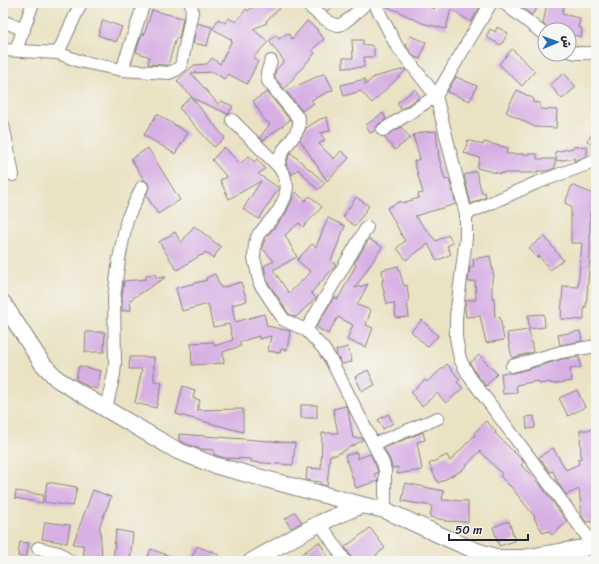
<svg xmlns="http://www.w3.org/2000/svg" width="599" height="564" font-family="Sriracha,'Playpen Sans Arabic',sans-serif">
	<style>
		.building { fill: #d7afe4 }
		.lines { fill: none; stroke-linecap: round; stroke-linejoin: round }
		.street-casing { stroke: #86827f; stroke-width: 14 }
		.secondary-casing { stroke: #86827f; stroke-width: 18 }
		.street { stroke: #fff; stroke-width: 12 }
		.secondary { stroke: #fff; stroke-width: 16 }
	</style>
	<rect width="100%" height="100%" fill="#f6f6f2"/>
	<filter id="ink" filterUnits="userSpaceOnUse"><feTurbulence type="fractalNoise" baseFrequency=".025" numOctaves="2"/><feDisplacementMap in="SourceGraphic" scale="8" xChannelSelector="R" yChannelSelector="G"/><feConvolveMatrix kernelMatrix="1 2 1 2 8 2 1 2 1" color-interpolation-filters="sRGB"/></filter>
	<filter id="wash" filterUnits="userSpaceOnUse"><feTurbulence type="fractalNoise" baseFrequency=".012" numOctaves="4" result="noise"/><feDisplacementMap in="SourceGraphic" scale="16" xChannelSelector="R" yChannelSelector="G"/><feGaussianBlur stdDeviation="0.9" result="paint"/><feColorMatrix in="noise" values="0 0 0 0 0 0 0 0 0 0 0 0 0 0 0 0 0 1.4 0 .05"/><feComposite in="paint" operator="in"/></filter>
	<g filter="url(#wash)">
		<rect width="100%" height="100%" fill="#eae2c3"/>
		<g id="blocks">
			<path class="building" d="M257,3H285L266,21L267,23L253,29L268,42L253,58L258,61L247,84L228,74L224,79L214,72L191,73L219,105L221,101L233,106L229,113L228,114L194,99L177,81L194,65L207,64L212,58L220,64L232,40L213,29L218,19L225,23L228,18L236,22L246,9L248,11Z
				M320,3H336L327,11L318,4Z
				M384,3H421L434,9L436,3H482L471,22L451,9L446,29L422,23L401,13V12L384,6Z
				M516,3H541L532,15Z
				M547,3H552L564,6L562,14L580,18L578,28H582L581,37L569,34V30H550L543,24Z
				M152,10L166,14L183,18L179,39L176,38L168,65L148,64L150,57L136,52L142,34L144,35Z
				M103,20L122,27L116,42L98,35Z
				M307,21L318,30L317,31L324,39L312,50L315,53L284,89L275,78V74L276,70L284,61L269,41L276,35L279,39L288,33L292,39Z
				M197,23L212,27L207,46L193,43Z
				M497,27L508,33L501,45L486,37L490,29L495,32Z
				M410,36L426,42L420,59L415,57L406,46Z
				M352,40H363V45H371L374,48V57H364V67L343,68V58H353Z
				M512,49L535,71L522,86L499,64Z
				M405,69L406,70L372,103L361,91L344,96L341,85L365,79V85L374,77Z
				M325,73L333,90L311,100L314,103L302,111L286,91Z
				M564,73L576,87L562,99L550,85Z
				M456,77L477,86L470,101L447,92Z
				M415,89L420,97L401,109L397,103Z
				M517,90L534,99L532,102L540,103V109L557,110L556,128L535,127L506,112Z
				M267,92L290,120L263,141L260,137L270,124L265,121L253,101Z
				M191,97L225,138L214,147L179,108Z
				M383,113L386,119L379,124L376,127V130L370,133L366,125Z
				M157,114L188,133L175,154L144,135Z
				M327,117L330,131L320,133L325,140L319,144L334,159L341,151L349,158L327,181L300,140L306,128L320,119Z
				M401,127L410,138L395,150L384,137Z
				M596,129V148L587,141Z
				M436,131L439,158L445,180L449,179L456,204L415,216L436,241L448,235L453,243L447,246L451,254L437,261L428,244L406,260L397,248L405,241L387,208L401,201L402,203L419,198L418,194L423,193L414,161L420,159L413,135L424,132Z
				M468,140L483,145L484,142L508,148L506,154H537V159H555V168L546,171H537V173H502L501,174L477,168L480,158L464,153Z
				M587,146V156L574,161V158L557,161L555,152L573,148V147Z
				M224,147L240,164L249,156L254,162L257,159L265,169L258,174L279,188L259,219L243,209L261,181L229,199L220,180L227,177L212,160Z
				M148,148L180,200L158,214L146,195L149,187L148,183L144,180L131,159Z
				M291,153L325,183L318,190L298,169L292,175L290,171L286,165L289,155Z
				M476,171L482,193L485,192L486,197L471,204L464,175Z
				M572,185L596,195V199L590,213V256L586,307L584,306V320L561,319L563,286L578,287L582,243H571V206L565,203Z
				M296,192L305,201L310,196L322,207L303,227L299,223L285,235L297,257L273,270L289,293L311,272L297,260L312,244L316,247L328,218L345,226L331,261L336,265L311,293L316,298L296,317L289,314L267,281L264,266L274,261L262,248L265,239L285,215L292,200L293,196Z
				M356,197L369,206L355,226L343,217Z
				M194,226L221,247L213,258L205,252L202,256L201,255L177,270L159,242L175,232L181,243Z
				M544,236L563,260L550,270L539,256L537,258L529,248Z
				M369,239L382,247L355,288L368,284L357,305L371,310L366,325L373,328L366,347L347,340L353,325L338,317L328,334L316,327L334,297L338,299L356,265L354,264Z
				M490,256L494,277L492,278V298H494L495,318L500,317L504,340L486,343L480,316L466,317L465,306L466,300H476L475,281L468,282V281L470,267L474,266L473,259Z
				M398,266L404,286L407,285L409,301H407L409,317L396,318L394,303L387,304L382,284V280H384L382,270Z
				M156,274V278L166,277L130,300L131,310L122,311V298L124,281L146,279V275Z
				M215,274L221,288L241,282L247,301L232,305L235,322L264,314L267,326L290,331L287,350L281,349L280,353L268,351L271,336L259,339V336L239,342L241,346L223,352L224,363L192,365L191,343L214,342V346L233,340L229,324L213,327L208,304L182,311L176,288L207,280L206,278Z
				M544,314L545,327L529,329L528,315Z
				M422,320L438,336L427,347L411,331Z
				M529,330L533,352L512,358L507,333Z
				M580,331L582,341L560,345L558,335Z
				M86,332H105L104,352H85Z
				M348,347L352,362L342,364L337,356L336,350Z
				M479,355L497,374L486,386L475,372L470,363Z
				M130,357H154V381L162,383L156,408L135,403L142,369H129Z
				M579,357L581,367L570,369L572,381L551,384V382L539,384L538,381L516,385L517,393L503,394L501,373H514L563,359Z
				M447,364L460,380L457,382L463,388L446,403L437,393L422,406L411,393L425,380L427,382Z
				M79,366L101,371L97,389L87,386L76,379Z
				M368,370L375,385L362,391L355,377Z
				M183,386L195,390L193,398L200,400L197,410L243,409V432L176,414Z
				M577,390L585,407L568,416L559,398Z
				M301,405H317V418H301Z
				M346,406L348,410L353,438H362L363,440L336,455H330L327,486L320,484L321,482L306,480L307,468L321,469L322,433H338L333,409Z
				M388,414L393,423L383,429L378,420Z
				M534,416L535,428L527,429L526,417Z
				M486,421L496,431L495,433L524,462L521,465L539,483L567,522L552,535L548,531L543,533L534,518L535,517L512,488L500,476L502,474L480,451L461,471L438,483L429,464L447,455L450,461L475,435L474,433Z
				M580,430H596V521L586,522L582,516L579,489L566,495L558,483L553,471L550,472L539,457L553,448L566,470L579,464L578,460L581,459Z
				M423,432L425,440L417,442L422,470L397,474L398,467L392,468L390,460L384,448Z
				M179,434L295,443L293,465L251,462V459L225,458L214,455V450L200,449L182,442L179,440Z
				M357,452V459L370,454L376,466L378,473L374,474L376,477L378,478V481L356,488L345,456Z
				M47,482L77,487L73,506L44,502Z
				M405,483L444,491L442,500L468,501V522L444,521L445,520L430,517L432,506L402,501Z
				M93,490L111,497L99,528H100L102,557L84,558L83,545L73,544Z
				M16,491L43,495L42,503L15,498Z
				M295,512L302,522L291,528L285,519Z
				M509,521L515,541L499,546L493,527Z
				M45,522L70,525L67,543L42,539Z
				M370,528L385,548L376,555L381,561H352L351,557L345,547Z
				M116,530L133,533L130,561H113Z
				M20,542L29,543L26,558L18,556Z
				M319,542L331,561H292Z
				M197,546L211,552L212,550L226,561H190Z
				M151,549L180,560V561H146Z"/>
		</g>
	</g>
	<g filter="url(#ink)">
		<use href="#blocks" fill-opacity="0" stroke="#86827f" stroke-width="1"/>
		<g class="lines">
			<defs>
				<path id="street" d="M305,3C312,8 330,26 339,25C345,24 361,8 366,3
					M376,3L377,8L396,45L436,96L383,130
					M491,3L436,96L466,214V238L456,317V337L460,359L469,376L553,489L594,546
					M504,3L545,35
					M3,21L24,30
					M3,50L58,53L79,61L122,70L169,73L176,70L181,66L192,12L191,3
					M16,50L33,3
					M569,51C578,54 586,54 596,52
					M58,53L81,3
					M271,61L267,73L268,81L299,119V127L294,136L282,152L278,166L284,175L287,187L285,197L279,210L258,235L255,243L254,258L260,284L284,320L306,330
					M122,70L144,3
					M232,120L278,166
					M3,125L13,175
					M466,214L536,183L596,161
					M367,227L306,330L323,348L331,360L383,463L385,471V510
					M512,366L561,352L596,346
					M106,409L114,374L115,363L114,298L119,259L127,219L142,187
					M374,444L438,418
					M320,523L345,561
					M38,548L59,553L69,561"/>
				<path id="secondary" d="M3,303L27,340L42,363L57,379L106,409L178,451L214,465L362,505L385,510L451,540L474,550L499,558H524L596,546
					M252,561L320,523L362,505"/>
			</defs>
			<use href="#street" class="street-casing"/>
			<use href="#secondary" class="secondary-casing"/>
			<use href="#street" class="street"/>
			<use href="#secondary" class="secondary"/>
		</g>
	</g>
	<rect width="599" height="564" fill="none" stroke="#f6f6f2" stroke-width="16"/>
	<g transform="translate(557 42) rotate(88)"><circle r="19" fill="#f6f6f2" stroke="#a1a1a9"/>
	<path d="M0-3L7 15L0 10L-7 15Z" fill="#1f6fb2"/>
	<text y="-6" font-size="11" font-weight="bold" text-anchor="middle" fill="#22223b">ش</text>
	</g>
	<path d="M449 534v6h79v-6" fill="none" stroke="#22223b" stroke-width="2"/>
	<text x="455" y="534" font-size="12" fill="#22223b" stroke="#f6f6f2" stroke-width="3" paint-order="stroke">50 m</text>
</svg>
